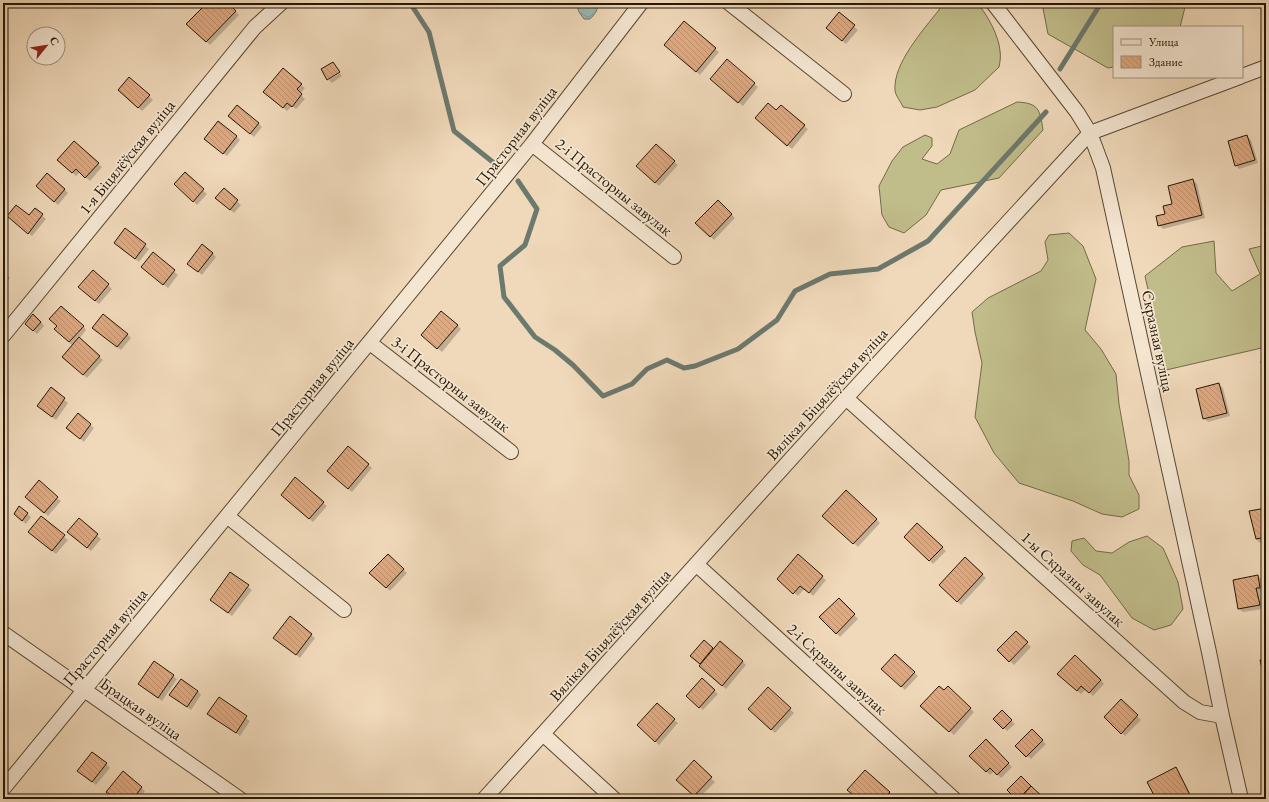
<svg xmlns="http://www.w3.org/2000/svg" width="1269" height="802" font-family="'EB Garamond',serif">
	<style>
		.grass { fill: #c1bd8b; stroke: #746a48 }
		.water { fill: url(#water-waves); stroke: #6c796e }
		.shadow { fill: #0003 }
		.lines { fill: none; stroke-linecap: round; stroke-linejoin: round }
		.stream { stroke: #6c796e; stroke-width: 5 }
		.building { fill: url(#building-back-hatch); stroke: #261804 }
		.street-casing { stroke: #584832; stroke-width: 16 }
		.street { stroke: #f5e6d2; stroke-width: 14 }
		.labels { text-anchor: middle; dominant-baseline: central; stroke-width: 3.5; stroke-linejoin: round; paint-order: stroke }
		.street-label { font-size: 16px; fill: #261804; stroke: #f5e6d2 }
	</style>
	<defs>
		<pattern id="water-waves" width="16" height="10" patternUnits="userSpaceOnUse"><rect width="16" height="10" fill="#9bb9b5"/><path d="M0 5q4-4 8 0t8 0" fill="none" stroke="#859e9a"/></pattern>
		<pattern id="building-back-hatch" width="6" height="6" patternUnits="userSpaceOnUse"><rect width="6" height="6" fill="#dfa981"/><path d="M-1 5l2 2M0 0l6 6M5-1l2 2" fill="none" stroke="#bf916e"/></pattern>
	</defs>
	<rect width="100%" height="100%" fill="#f0d9ba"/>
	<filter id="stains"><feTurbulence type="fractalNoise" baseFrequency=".005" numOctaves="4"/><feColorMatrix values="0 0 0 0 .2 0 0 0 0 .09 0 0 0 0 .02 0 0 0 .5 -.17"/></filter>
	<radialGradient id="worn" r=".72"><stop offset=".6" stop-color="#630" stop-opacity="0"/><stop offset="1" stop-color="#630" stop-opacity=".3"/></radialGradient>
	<path class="grass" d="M942,3H977C987,14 999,36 1000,51C1001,56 1000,62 999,67L975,90L937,107L920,110L903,107C901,102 895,95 895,90C893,64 923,30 939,10Z
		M1042,3H1186L1180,27H1114V67L1108,68L1048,34Z
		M1017,102C1039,103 1040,110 1043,130L999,178L941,190L926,215L904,233L889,227L882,215L879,186L892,161L903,147L925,135L932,138V146L922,159L937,164L950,154L959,130Z
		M1069,233L1083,246L1096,279L1085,330L1101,349L1116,374L1119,404L1129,461V475L1139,495V509L1122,517L1102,514L1073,501L1019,483L994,453L975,417L982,363L975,332L972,312L988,298L1041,271L1048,260L1045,242L1049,235Z
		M1214,241L1216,273L1232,291L1260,274L1249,249L1266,245V347L1166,370L1145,276L1182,247Z
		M1147,536L1163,548L1178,582L1183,609L1171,625L1154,630L1132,618L1100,575L1083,565L1071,551L1072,541L1084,538L1096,551L1112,553L1129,542Z"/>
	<path class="water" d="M576,3H598C598,10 595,14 590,19H584L579,12Z"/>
	<path class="shadow" d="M208,3H227L239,15L210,45L188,24Z
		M899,3H906L902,6Z
		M839,14L858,30L846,44L831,31Z
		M669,48L715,49L719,52L700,75Z
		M727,60L758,87L743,106L715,83Z
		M340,73L342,76L332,83L329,80Z
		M130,79L153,100L142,111L123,94Z
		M301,85L305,88L300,94L305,99L296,109L292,106L287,111L268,95Z
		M777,111L804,126L808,129L792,149L760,122Z
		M233,120L258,123L262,127L254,137Z
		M236,136L240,140L227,156L209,143Z
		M1247,136L1251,140L1258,163L1239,169L1236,165Z
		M59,160L98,164L102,167L90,181L80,172L76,176Z
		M674,162L678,165L659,186L641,170Z
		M185,173L207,194L197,205L175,184Z
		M1193,180L1197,184L1205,218L1163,229L1159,225L1173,204Z
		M64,189L68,193L58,205L41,190Z
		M224,190L241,205L234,213L220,202Z
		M718,201L735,218L714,240L697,223Z
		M35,209L46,219L32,236L12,220L29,216Z
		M126,230L149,249L139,262L119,247Z
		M212,253L216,257L202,275L192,267Z
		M154,254L178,275L168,288L146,271Z
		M93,271L112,289L99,304L83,291Z
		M3,272L10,278L5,284L3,282Z
		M41,322L44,326L37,334L26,324Z
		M457,325L461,329L442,352L426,339Z
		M58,326H83L86,330L79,339L103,360L87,378L67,361L73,346L59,333Z
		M97,332L127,334L131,338L121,350Z
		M1219,384L1223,388L1230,416L1208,422L1204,418Z
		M51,389L68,403L56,420L42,409Z
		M78,414L94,428L84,442L71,431Z
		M348,447L372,468L352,492L332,475Z
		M57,498L61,501L48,516L30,500Z
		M286,498L323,503L327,506L313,522Z
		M20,508L31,517L26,524L19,518Z
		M1266,509V541L1260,543L1256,539L1250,512Z
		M824,516L876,519L880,523L858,547Z
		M41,517L68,540L56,554L33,535Z
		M79,520L101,539L91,551L72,535Z
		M917,524L946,551L933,564L905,537Z
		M388,555L407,573L390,591L371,573Z
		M965,559L986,578L961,605L940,585Z
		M231,573L252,590L232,616L215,603Z
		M1258,576L1262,580L1264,591L1260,592L1263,609L1243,612L1239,609Z
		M822,577L826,580L813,596L805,588L798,596L782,582Z
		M839,599L858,619L840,637L821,617Z
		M290,618L315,638L300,658L278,641Z
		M1016,632L1031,647L1014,665L999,650Z
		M704,641L714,649L742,661L746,665L726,689L704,670L702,664L695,659Z
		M895,655L918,676L905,690L883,669Z
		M173,676L177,679L162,701L139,684Z
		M1062,678L1101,680L1104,684L1093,696L1086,689L1081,694Z
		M702,680L718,694L703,710L687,696Z
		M768,688L794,713L775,733L749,709Z
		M948,688L974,712L954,735L925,709Z
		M198,691L201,695L191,710L170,695Z
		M219,699L250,721L240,736L209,714Z
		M1121,701L1141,720L1125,736L1105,717Z
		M1002,712L1015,724L1007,731L995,719Z
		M674,720L678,723L659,745L642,729Z
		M1032,731L1046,744L1031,759L1017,746Z
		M986,740L1012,767L1001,778L994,771L990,775L971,756Z
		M694,762L715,782L698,799L677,780Z
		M106,764L110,768L96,785L82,774Z
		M1176,769L1179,772L1193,799H1157Z
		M865,771L893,796L891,799H859Z
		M123,773L145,791L139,799H115Z"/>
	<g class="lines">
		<path class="stream" d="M410,3L429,32L454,131L494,163
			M1060,69L1101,3
			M518,181L537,209L525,245L500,266L504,297L535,337L555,350L573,365L603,396L632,384L647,369L667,360L684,368L695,366L738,349L777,320L795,291L830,274L878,269L928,241L1046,112"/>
	</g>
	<path class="building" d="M207,3H228L236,11L206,42L186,24Z
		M839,12L855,25L842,41L826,28Z
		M684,21L716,48L696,72L664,45Z
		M727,59L755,83L738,103L710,79Z
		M333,62L340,72L327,80L321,69Z
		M283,68L302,84L297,89L302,94L292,107L287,103L283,108L263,92Z
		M129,77L150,95L138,108L118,90Z
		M768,103L776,110L781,105L805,125L787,146L755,118Z
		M237,105L259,123L250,134L228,116Z
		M218,121L237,136L223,154L204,139Z
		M1247,135L1255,160L1235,166L1228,141Z
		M74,141L99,163L85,178L76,169L72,173L57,160Z
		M656,144L675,161L655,183L636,166Z
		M185,172L204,189L193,202L174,184Z
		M47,173L65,189L54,202L36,186Z
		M1193,179L1202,215L1158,226L1156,216L1165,214L1163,206L1172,204L1168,186Z
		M224,188L238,200L230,210L215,198Z
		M718,200L732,214L710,237L695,223Z
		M16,205L29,215L35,208L43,214L28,234L7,216Z
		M125,228L146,244L135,259L114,243Z
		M202,244L213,253L198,272L187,264Z
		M153,252L175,270L163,285L141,267Z
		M3,270L7,274L3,278Z
		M93,270L109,284L95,301L78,287Z
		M61,306L84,326L69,342L54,329L57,326L49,319Z
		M441,311L458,325L437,349L421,335Z
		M33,314L41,322L33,331L25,324Z
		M103,314L128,334L117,347L92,328Z
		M79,337L100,356L83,375L62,357Z
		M1266,360V389L1261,361Z
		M1219,383L1227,413L1203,419L1196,389Z
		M51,387L65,398L52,417L37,406Z
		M78,413L91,424L80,439L66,428Z
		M348,446L369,464L348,489L327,471Z
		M295,477L324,502L309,519L281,495Z
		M39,480L58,497L44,513L25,497Z
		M846,490L877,519L853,544L822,516Z
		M19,506L28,513L22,521L14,514Z
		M1266,508V537L1256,539L1249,511Z
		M41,516L65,535L52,551L28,532Z
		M79,518L98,534L87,548L67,532Z
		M917,523L943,547L929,561L904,537Z
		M388,554L404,569L386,588L369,573Z
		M798,554L823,576L809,593L800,586L793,594L777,579Z
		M965,557L983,574L957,602L939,585Z
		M230,572L249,585L228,613L210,600Z
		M1258,575L1260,588H1256L1260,605L1238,609L1233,580Z
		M839,598L855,614L836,634L819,617Z
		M290,616L312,634L296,655L273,638Z
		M1016,631L1028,642L1009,662L997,650Z
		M704,640L713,648L700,664L690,656Z
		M720,641L743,661L722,686L699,666Z
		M895,654L915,672L901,687L881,669Z
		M1075,655L1101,680L1089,693L1081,686L1077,691L1057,674Z
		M1266,658V672L1263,673L1260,660Z
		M154,661L174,675L158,698L138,684Z
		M702,678L715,690L699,708L686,696Z
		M181,679L198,691L187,707L169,695Z
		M939,686L944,690L948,686L971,708L949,732L920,706Z
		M768,687L791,708L771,730L748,709Z
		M219,697L247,716L236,733L207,714Z
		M1121,699L1138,715L1121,734L1104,717Z
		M657,703L675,719L655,742L637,725Z
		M1002,710L1012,720L1003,729L993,719Z
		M1032,729L1043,740L1026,757L1015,746Z
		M986,739L1009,763L997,775L990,768L986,772L969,756Z
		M92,752L107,763L92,782L77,771Z
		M694,760L712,777L694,796L676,780Z
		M1176,767L1192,799H1156L1147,782Z
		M865,770L890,792L884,799H858L847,790Z
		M123,771L142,787L133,799H115L106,792Z
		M1021,776L1031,786L1019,799H1016L1007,790Z
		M1031,786L1045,799H1019Z"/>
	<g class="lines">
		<defs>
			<path id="street" d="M729,3L844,94
				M993,3L1077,112L1090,133L1103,168L1209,652L1222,716
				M1242,76L1266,67
				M532,144L674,257
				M3,336L255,27L281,3
				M370,343L511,452
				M846,398L1184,702L1200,712L1222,716L1241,799
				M227,516L344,610
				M696,564L954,799
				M3,633L240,799
				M543,734L614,799
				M3,789L532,144L641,3
				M484,799L846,398L1090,133L1240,77"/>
		</defs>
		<use href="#street" class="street-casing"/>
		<use href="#street" class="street"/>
	</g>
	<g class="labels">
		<g class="street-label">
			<text transform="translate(516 136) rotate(-52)">Прасторная вуліца</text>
			<text transform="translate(127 157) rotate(-51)">1-я Біцялёўская вуліца</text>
			<text transform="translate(614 187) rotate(39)">2-і Прасторны завулак</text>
			<text transform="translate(1158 341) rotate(78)">Скразная вуліца</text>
			<text transform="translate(451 384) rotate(38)">3-і Прасторны завулак</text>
			<text transform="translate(312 387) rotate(-51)">Прасторная вуліца</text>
			<text transform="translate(827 394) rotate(-48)">Вялікая Біцялёўская вуліца</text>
			<text transform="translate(1073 579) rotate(42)">1-ы Скразны завулак</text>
			<text transform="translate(610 635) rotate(-48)">Вялікая Біцялёўская вуліца</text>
			<text transform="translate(105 637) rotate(-50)">Прасторная вуліца</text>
			<text transform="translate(837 669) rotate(42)">2-і Скразны завулак</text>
			<text transform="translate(141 709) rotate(35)">Брацкая вуліца</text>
		</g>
	</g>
	<rect width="1269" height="802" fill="none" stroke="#f0d9ba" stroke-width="16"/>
	<rect x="4" y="4" width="1261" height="794" fill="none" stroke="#261804" stroke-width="2"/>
	<rect x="8" y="8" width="1253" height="786" fill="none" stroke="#261804"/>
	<rect x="1113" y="26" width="130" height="52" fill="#f5e6d2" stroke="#a29480"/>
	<rect x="1121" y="39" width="20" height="6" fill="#f5e6d2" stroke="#a29480"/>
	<text x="1149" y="46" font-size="12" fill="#261804">Улица</text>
	<rect x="1121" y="56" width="20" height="12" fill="url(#building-back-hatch)" stroke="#a29480"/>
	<text x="1149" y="66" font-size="12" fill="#261804">Здание</text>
	<g transform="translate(46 46) rotate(60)"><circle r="19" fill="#f5e6d2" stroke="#a29480"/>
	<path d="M0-3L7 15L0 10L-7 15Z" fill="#8f2418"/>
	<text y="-6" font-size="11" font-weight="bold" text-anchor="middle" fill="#261804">С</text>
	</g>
	<rect width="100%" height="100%" filter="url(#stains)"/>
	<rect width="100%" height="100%" fill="url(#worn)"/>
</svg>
